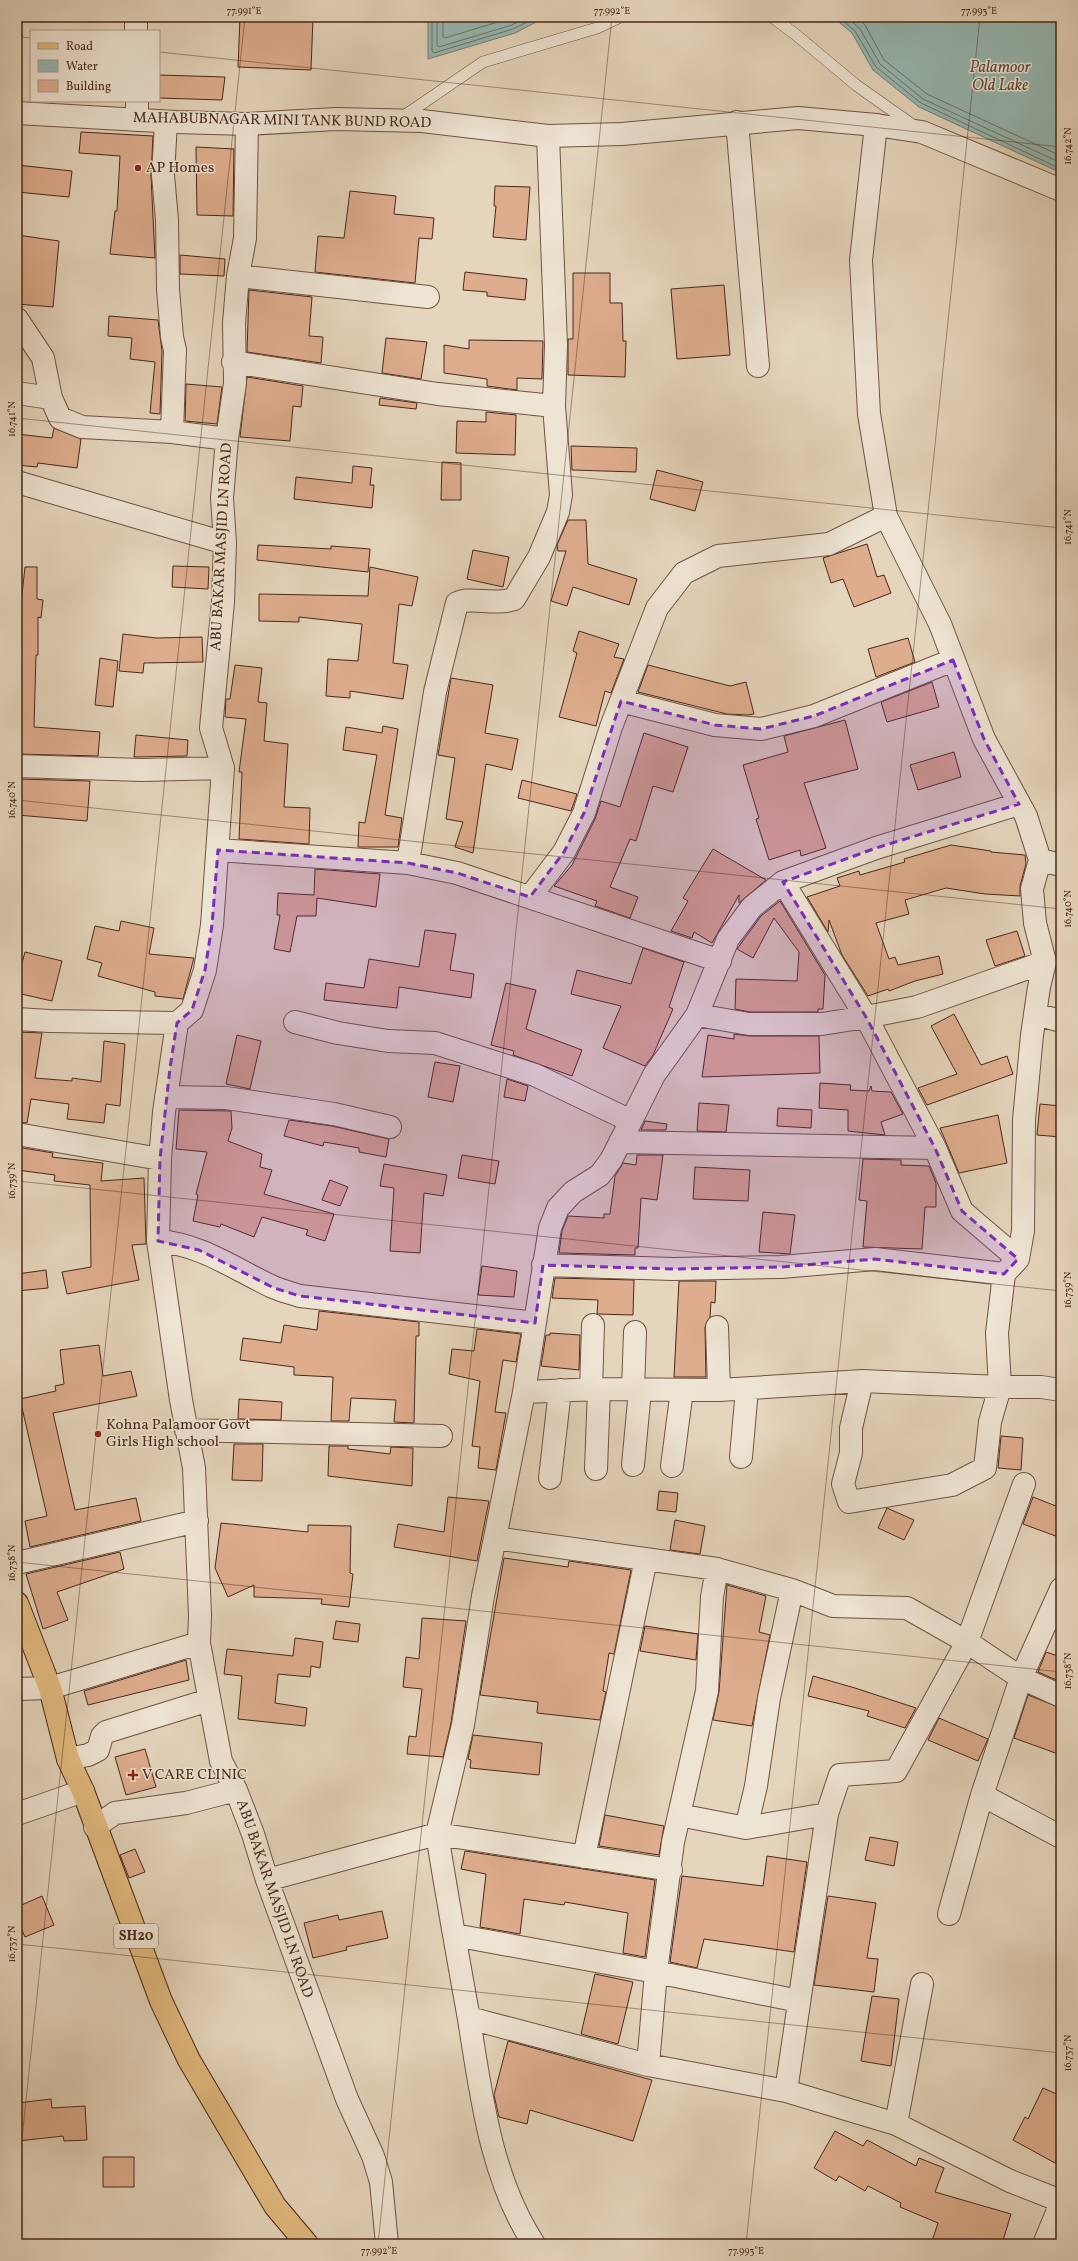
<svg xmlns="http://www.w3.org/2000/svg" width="1078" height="2261" font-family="Vollkorn,serif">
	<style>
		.water { fill: #96b8b2; stroke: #777e75 }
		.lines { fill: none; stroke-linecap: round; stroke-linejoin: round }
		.shore { stroke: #6f7066; stroke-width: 1 }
		.building { fill: #dead8e; stroke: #48281a }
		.service-casing { stroke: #6f5342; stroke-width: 12 }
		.minor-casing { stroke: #6f5342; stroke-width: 24 }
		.tertiary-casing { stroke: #6f5342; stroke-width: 24 }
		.primary-casing { stroke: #48281a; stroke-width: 24 }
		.service { stroke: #eee4d3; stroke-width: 11 }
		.minor { stroke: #eee4d3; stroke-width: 22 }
		.tertiary { stroke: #eee4d3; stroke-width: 22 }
		.primary { stroke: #e2ba7e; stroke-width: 22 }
		.marked { fill: #7b2cbf; fill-opacity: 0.2; stroke: #7b2cbf; stroke-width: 3; stroke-dasharray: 8 5; stroke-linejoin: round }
		.ticks { fill: none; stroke: #48281a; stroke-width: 1; stroke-opacity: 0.45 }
		.poi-dot { fill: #8f2418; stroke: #eee4d3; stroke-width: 1.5 }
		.labels { text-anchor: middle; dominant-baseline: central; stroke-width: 3; stroke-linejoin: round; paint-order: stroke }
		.shield { fill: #eee4d3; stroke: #7a6052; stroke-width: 1 }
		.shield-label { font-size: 14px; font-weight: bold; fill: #48281a }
		.street-label { font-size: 15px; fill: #48281a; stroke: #eee4d3 }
		.poi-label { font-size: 15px; fill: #48281a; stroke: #eee4d3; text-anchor: start }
		.water-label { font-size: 16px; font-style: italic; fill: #5c4c40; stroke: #eee4d3 }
		.neatline { fill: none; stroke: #48281a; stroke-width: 1.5 }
		.ticks-label { font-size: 10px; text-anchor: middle; fill: #48281a }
	</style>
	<rect width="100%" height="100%" fill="#e5d5bc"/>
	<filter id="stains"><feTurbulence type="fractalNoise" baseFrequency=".005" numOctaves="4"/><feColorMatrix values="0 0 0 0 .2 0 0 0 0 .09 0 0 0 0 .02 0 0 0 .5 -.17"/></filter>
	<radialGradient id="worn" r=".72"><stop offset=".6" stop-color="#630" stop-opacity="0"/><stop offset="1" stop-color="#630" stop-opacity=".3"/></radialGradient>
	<path class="water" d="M428,17h118l-31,16 -87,26z
		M833,17h228v156l-142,-66 -46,-37 -21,-37z"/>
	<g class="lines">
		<path class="shore" d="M432,17v34l2,2 79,-24 24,-12
			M437,17v28l2,2 73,-22 15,-8
			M443,17v20l2,1 69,-21
			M839,17l16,14 21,36 45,36 140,66
			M847,17l13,12 20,35 43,35 138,64
			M856,17l9,8 19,35 43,34 134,62"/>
	</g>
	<path class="building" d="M240,17h73l-2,53 -73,-3z
		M159,75l66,2 -3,23 -63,-2z
		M81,132l72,4 -2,40 4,82 -45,-4 5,-43h2l3,-55 -41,-3z
		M196,147l38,2 -1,67 -36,-1z
		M17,165l55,6 -3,26 -52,-5z
		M495,186l35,1 -4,53 -33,-3 3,-31h-2z
		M350,191l46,5 -2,18 40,4 -2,21 -13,-1 -4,45 -100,-11 3,-36 26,2z
		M17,235l42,6 -6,66 -36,-3z
		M180,255l45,4 -1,17 -44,-2z
		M465,272l62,7 -2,21 -38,-4v-4l-24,-2z
		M573,273h37v30h12l1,38h3l-1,36 -57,-2v-36h5z
		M724,285l6,70 -53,4 -6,-70z
		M249,290l63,7 -3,39 14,1 -2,26 -74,-11z
		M109,316l49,4 4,31 -2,63 -10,-1 5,-51 -25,-3 2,-21 -24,-2z
		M386,338l41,4 -6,37 -39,-6z
		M469,340l74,1 -1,38 -25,-1v12l-30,-4v-7l-43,-6v-28l25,4z
		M247,377l56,9 -2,21 -8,-1 -3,35 -50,-4z
		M186,384l36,3 -5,37 -32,-3z
		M380,398l37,5 -1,6 -37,-4z
		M486,412l30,3 -1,40 -59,-2 1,-32 29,1z
		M54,428l27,11 -4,29 -39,-5 -1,4 -20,-2v-31l35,4z
		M571,446l66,2 -1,24 -64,-2z
		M442,462l19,1v37h-20z
		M353,466l19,2 -2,17h4l-2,23 -78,-9 2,-22 56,6z
		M657,470l46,12 -8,29 -45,-12z
		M568,520h18l2,44 49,15 -8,26 -56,-18 -6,19 -16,-5 15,-50h-8l-1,-6z
		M867,544l10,33 7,-2 7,18 -37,14 -11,-28 -12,4 -8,-25z
		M258,545l73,4v-3l39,3 -2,23 -111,-12z
		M473,550l36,7 -6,30 -36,-8z
		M173,566l36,1 -1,22 -36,-2z
		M25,567h12v32l6,1 -2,18 -3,-1v38h-2l-2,72 66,5 -2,24 -81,-2v-114z
		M370,567l48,10 -6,29 -13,-2 -6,59 15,2 -5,34 -53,-8v7l-24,-2 2,-37 30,2 4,-37 -63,-7v5l-40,-1v-27l109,2z
		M579,631l40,13 -5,13 10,2 -13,34 -6,-2 -9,35 -37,-9 18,-64 -4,-2z
		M123,634l33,4 46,-1 1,25 -59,1 -1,10 -24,-2z
		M908,638l7,24 -39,15 -8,-28z
		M100,658l18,3 -5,46 -18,-2z
		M235,665l27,3 -4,34 9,1 -3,38 24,3 -4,63 26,1 -1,36 -70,-5 3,-67h-3l7,-53 -21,-2 1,-18h4z
		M648,665l82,21 16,-4 8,32 -6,1 -21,-1 -89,-22z
		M451,678l42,7 -8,48 33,6 -6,31 -26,-6 -13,89 -18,-6 8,-25 -17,-3 9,-61 -17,-3z
		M932,682l7,25 -52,15 -6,-20z
		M845,720l13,49 -54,14 22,65 -25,8 -1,-6 -31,10 -13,-41 3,-1 -16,-53 45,-13 -4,-16z
		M383,726l15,3 -13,86 17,3 -4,29h-40l1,-25 6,1 12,-68 -34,-5 3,-23 36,6z
		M644,733l44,14 -15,45 -20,-6 -17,55 -6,-2 -20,48 28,10 -8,21 -35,-12 2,-5 -43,-15 18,-21 23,-46 6,-18 19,6z
		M136,735l52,5 -1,16 -53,1z
		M954,752l7,25 -43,13 -8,-25z
		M17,779l73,2 -3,40 -70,-6z
		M522,780l55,14 -6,17 -53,-13z
		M951,845l40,6v1l34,3 1,9 -6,22v10l-35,-2 -39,-6 -41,12 4,14 -33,9 13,36 6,-2 3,8 41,-9 4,18 -28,7 -26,10 -1,-2 -20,7 -26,-41 -13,-35 -1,12 -21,-35 33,-11 -3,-8 22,-7 1,4 45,-13 -1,-3z
		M713,849l53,31 -27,23v-8l-27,48 -18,-11 -2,6 -21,-7 17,-30 -5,-3z
		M315,869l65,5 -4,33 -59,-9 -1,18h-19l-7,36 -16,-3 6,-34h-3l1,-22 36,2z
		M780,901l45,74 -2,34h-5v3h-68l-15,-3 1,-30 61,2 2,-29 -25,-34 -21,40 -16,-9 24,-33z
		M121,921l33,7 -5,26 45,4 -11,41 -28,-3v-4l-57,-16 4,-13 -15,-4 8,-33 24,5z
		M425,930l31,4 -6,36 24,4 -3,24 -72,-11 -2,21 -73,-8 2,-17 38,5 5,-29 50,8z
		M1017,931l8,25 -30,10 -9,-26z
		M643,948l41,14 -15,45 4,2 -20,46 -8,11 -42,-18 18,-42 -50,-12 6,-24 54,14z
		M25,952l37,9 -10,40 -35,-8v-11z
		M506,983l30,7 -10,39 56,21 -10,26 -59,-21 1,-4 -23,-6z
		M954,1014l27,51 26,-9 6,18 -86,31 -9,-17 39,-14 -26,-48z
		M17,1032l25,1 -7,45 37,3v-3l29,4 3,-41 21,3 -5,62 -14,-2 -2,19 -37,-4 2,-15 -38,-5 -4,24 -10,-1z
		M734,1034l15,2h70l1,37 -118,4 6,-42 26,4z
		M237,1035l24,6 -11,48 -24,-5z
		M435,1062l25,4 -7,36 -25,-5z
		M507,1079l21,7 -3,15 -21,-4z
		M820,1083l31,2 -1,5 19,1 2,-5 1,5 19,1 12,22 -22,8 4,13 -37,-4v-21l-29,-2z
		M699,1103l30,2 -3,27 -29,-1z
		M1040,1104l21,2v31l-24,-2z
		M778,1108l34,2 -1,18 -34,-2z
		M179,1110l52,1 1,17 -4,13 34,13 -2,13 12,3 -8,24 70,20 -9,27 -19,-6 2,-5 -46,-13 -8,20 -33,-13 -1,3 -27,-6 5,-26 -2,-1 11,-42 -31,-3z
		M998,1115l9,48 -48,10 -19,-45z
		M289,1120l43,6 57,13 -3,18 -27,-5v-4l-35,-6 -1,4 -39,-10z
		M645,1121l22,3 -1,6h-25z
		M17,1147l36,6 -1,4 51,6 -2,18 43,-3 2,66 -14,1 7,35 -72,14 -5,-22 29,-5 -1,-82 -36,-4 1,-6 -38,-5z
		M462,1155l37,6 -4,23 -37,-6z
		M637,1155h26l-6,45 -16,-2 -3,50h-3v7l-76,-2 3,-22 6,-15 36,2v-4h6l5,-38 8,-13 13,2z
		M863,1159l38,1v5l28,1 7,17v24h-11l-3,42 -59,-2 4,-46 -8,-1z
		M384,1164l63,11 -4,21 -19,-3 -4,60 -30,-2 4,-63 -14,-2z
		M695,1167l55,3 -2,31 -55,-2z
		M330,1180l18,7 -8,19 -18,-6z
		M763,1212l32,3 -5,39 -31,-2z
		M482,1266l35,5 -3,26 -36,-2z
		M46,1270l2,18 -31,3v-17z
		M555,1278l79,2 -1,35 -36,-1 1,-14 -46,-2z
		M679,1281h37l-1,22 -4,-1 -1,15 -5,10 1,50h-32z
		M319,1311l100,11v14h-3l-2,87 -20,-1 2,-22 -45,-2 -2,23h-18l2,-44 -39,-2v-8l-54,-7 3,-22 38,5 3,-18 33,5z
		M477,1329l44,5 -5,28 -13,-2 -8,52 11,1 -10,57 -18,-2 2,-21 -8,-1 8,-65 -31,-7 3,-25 22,2z
		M550,1333l30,2 -1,35 -38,-4 5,-31h4z
		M99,1345l4,31 28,-5 6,25 -84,17 22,97 61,-12 5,23 -111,26 -5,-26 22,-5 -27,-117 36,-8 -1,-5 9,-2 -4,-34z
		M239,1399l43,3 -1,18 -43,-1z
		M1001,1436l22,2 -2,32 -23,-2z
		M234,1444h29l-1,37 -30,-1z
		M329,1446h19v3l42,5 1,-7 22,1 -1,38 -84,-10z
		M659,1491l19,2 -2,19 -19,-2z
		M448,1497l41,4 -12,60 -83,-14 4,-23 46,8z
		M1033,1497l28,11v30l-38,-14z
		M887,1508l27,12 -10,20 -26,-12z
		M675,1520l30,6 -5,28 -30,-4z
		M221,1523l87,9v-7l43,1 -1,47 3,1 -4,33 -28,-3 1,-5 -68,-2v-12l-26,12 -13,-29z
		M120,1552l4,17 -67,23 11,28 -25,9 -17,-55z
		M504,1558l64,9 1,-6 62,9 -17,84 -5,-1 -6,38 3,1 -6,28 -63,-7 1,-11 -58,-7z
		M727,1585l39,11 -7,36 11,3 -18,91 -39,-6 6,-28z
		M422,1618l44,3 -15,102 -8,34 -36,-3 2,-18 7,1 6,-48 -19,-2 3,-30 13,2z
		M336,1621l24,3 -2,18 -25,-3z
		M645,1626l53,8 -2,26 -56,-9z
		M295,1638l28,4 -3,26 -9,-2 -1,11 -32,-3 -3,29 32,5 -2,18 -67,-7 4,-43 -18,-2 3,-25 66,7z
		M1046,1652l15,5v25l-23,-10z
		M186,1660l3,20 -101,25 -4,-14z
		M813,1676l42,12 61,20 -11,20 -38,-12 2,-5 -61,-15z
		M1028,1695l33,13v47l-47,-17z
		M939,1718l49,21 -10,22 -50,-21z
		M473,1735l69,8 -3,32 -69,-7 1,-8 -3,-1z
		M145,1749l11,38 -30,8 -11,-38z
		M605,1815l59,11 -5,29 -60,-9z
		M870,1837l28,5 -4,24 -29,-6z
		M135,1849l10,23 -16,6 -9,-23z
		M465,1851l190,29 -10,77 -22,-4 5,-40 -63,-11 -1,3 -40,-6 -4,35 -40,-7 6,-53 -25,-5z
		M767,1856l40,6 -13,90 -90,-13 -7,29 -27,-6 12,-86 81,10z
		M42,1896l12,29 -29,12 -8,-18v-12z
		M828,1896l48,7 -9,55 11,1 -4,33 -60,-7z
		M382,1911l6,27 -42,9 1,3 -34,8 -9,-35 34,-8 1,5z
		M595,1974l38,8 -15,62 -37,-10z
		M872,1996l27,3 -8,67 -30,-5z
		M508,2041l144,39 -19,61 -103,-31 -3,14 -28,-7 -5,-22z
		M1043,2088l18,8v56l-6,11 -42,-23 12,-23 3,2z
		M51,2099l1,9 33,-2 2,34 -23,1 -1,-5 -45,5 -1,-38z
		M835,2131l28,15 4,-6 49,26 3,-8 25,10 -9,24 76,22 -9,30h-71l7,-21 -38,-16 1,-4 -33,-17 -3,5 -26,-15 -3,5 -22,-13z
		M103,2157h31v30h-31z"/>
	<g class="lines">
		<g class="service-casing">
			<path id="service" d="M772,17l23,17 61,51 58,41
				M401,118l82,-56 114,-34 23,-11"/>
		</g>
		<g class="minor-casing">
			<path id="minor" d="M136,31v-14
				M137,101v19
				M166,122l-3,53 4,45 1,69 4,48 3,13 -3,82
				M737,122l21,244
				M247,124l-2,114 -7,38 -4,47 1,60 -8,56 -5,59 3,45 -2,59 -12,126 12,40 -11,157 -7,45 -13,40 -15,13 -13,89 -4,47 -2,82 23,159 13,68 6,147 -1,28 22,118 15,29 17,44 14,46 80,219 26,57 8,26 6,62
				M238,276l190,21
				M17,319l26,39 8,40 9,20 22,9 90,5 55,7
				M233,362l205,32 116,12
				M17,393l34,5
				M17,482l208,61
				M621,701l94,24 46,4 53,-13 139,-56
				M17,766l125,4 81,-2
				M218,850l190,13 27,-171 22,-89c15,-7 36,3 57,-4l25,-42 19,-45 3,-17 -7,-89 2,-61 -8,-209
				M1040,860l21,5
				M408,863l49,10 263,88
				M783,882l83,135 69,131
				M530,897l34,-45 20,-39 27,-86 46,-119 27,-35 34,-17 111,-12 57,-28
				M1035,1014l26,7
				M697,1015l31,-76 24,-32 31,-25 93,-34 143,-44
				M17,1019l32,2 128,2
				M295,1022l43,11 50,8 47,2 100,32 96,46 -20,39 -11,15 -27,17 -15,16 -8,20 -26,164
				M166,1097l60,1 108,16 56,13
				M631,1121l23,-46 43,-60 52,9h73l44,-7 51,-10 128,-45
				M17,1134l143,25
				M620,1142l315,6 27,63 56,48
				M158,1241c43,3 78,29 115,46 9,4 18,6 27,9l235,27
				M543,1265l130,4 108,-2 94,-8 129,15
				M717,1327l2,63
				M862,1381l138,6h41l20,3
				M591,1390l2,-65
				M633,1390l2,-58
				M186,1430l255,6
				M741,1457l6,-68
				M633,1465l7,-75
				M672,1466l10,-76
				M596,1469l3,-80
				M550,1478l10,-88
				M1024,1484l-57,158 -71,129 -56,4 -13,39 -41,277 110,33 114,57 51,20
				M495,1538l29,-146 75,-3 120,1 143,-9 -11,47v25l-8,31 6,18 103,-17 33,-17 5,-46 10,-35 -3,-54 7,-59 14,-15 5,-28 1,-111 8,-85 7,-48 6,-25 -10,-39 -3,-34 8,-29 -14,-44 -42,-77 -44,-115 -54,-108 -17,-102 -8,-154 15,-135
				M17,1563l180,-42
				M792,1590l-23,108 -13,88 -10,42 81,-14
				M17,1689l33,-1 149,-45
				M68,1759l20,-4 10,-5 4,-14 4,-4 103,-32
				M982,1795l79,42
				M17,1814l66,-23
				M679,1815l67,13
				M95,1827l20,-14 71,-10 50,-13
				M584,1857l62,-298
				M671,1870l-234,-36 26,-109 20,-129 12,-58 222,31
				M267,1880l170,-46c10,62 21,124 32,185 12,76 22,160 65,225
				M949,1914l33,-119 39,-117 40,-89
				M454,1935l202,37 143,29
				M469,2018l179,47
				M786,2091l-138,-26 8,-93 17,-130 34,-151 5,-94 5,-28 75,21 41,16 74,2 60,34 54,36 40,18
				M896,2124l26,-140
				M1044,2244l17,-41"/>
		</g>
		<g class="tertiary-casing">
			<path id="tertiary" d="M17,113l159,9 71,2 89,-5 86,2 126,15 74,-2 176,-16 78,7 46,7 139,58"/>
		</g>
		<g class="primary-casing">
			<path id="primary" d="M17,1603l33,85 18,71 15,32 78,210 28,59 86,146 32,38"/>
		</g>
		<use href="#service" class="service"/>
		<use href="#minor" class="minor"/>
		<use href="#tertiary" class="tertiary"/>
		<use href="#primary" class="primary"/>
	</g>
	<path class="marked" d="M953,660l31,79 35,65 -143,44 -93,34 83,135 69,131 27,63 56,48 -14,15 -129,-15 -94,8 -108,2 -130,-4 -8,58 -235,-27 -26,-8 -75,-38 -41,-9 2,-82 10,-91 7,-45 15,-13 13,-40 7,-45 6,-75 190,13 49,10 73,24 34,-45 20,-39 37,-112 94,24 46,4 53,-13z"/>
	<path class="ticks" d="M17,37l14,1M159,52l902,95M17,418l1044,110M17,800l1044,109M17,1181l1044,110M17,1562l1044,110M17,1944l1044,109M17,2186l228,-2169M378,2244l234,-2227M746,2244l234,-2227"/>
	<g class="poi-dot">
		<circle cx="138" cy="168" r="4"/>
		<circle cx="98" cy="1434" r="4"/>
		<path d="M131 1769h4v4h4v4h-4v4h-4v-4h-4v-4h4z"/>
	</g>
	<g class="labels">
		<rect class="shield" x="114" y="1924" width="44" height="24" rx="3"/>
		<g class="shield-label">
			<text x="136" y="1936">SH20</text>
		</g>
		<g class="street-label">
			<text transform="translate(282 121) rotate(1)">MAHABUBNAGAR MINI TANK BUND ROAD</text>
			<text transform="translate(222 547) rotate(-87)">ABU BAKAR MASJID LN ROAD</text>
			<text transform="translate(274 1899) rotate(71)">ABU BAKAR MASJID LN ROAD</text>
		</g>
		<g class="poi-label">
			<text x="146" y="168">AP Homes</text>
			<text x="106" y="1425">Kohna Palamoor Govt<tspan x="106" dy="17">Girls High school</tspan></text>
			<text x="142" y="1775">V CARE CLINIC</text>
		</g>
		<g class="water-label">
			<text x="1000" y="68">Palamoor<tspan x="1000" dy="18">Old Lake</tspan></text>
		</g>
	</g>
	<rect width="1078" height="2261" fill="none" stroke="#e5d5bc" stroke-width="44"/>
	<rect x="30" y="30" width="130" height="72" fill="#eee4d3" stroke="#ac9989"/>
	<rect x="38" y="43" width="20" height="6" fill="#e2ba7e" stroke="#ac9989"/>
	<text x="66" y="50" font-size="12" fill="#48281a">Road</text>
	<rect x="38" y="60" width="20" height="12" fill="#96b8b2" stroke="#ac9989"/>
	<text x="66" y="70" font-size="12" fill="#48281a">Water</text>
	<rect x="38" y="80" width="20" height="12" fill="#dead8e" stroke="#ac9989"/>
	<text x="66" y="90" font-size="12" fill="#48281a">Building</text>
	<rect x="22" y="22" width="1034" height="2217" class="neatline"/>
	<g class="ticks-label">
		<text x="244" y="14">77.991°E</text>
		<text x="612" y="14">77.992°E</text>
		<text x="979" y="14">77.993°E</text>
		<text transform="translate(1067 146) rotate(-90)" y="4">16.742°N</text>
		<text transform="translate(11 419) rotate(-90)" y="4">16.741°N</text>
		<text transform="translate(1067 527) rotate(-90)" y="4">16.741°N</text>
		<text transform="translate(11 800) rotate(-90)" y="4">16.740°N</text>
		<text transform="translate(1067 909) rotate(-90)" y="4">16.740°N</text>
		<text transform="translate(11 1181) rotate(-90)" y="4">16.739°N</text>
		<text transform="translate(1067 1290) rotate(-90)" y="4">16.739°N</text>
		<text transform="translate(11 1563) rotate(-90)" y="4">16.738°N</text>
		<text transform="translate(1067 1671) rotate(-90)" y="4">16.738°N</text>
		<text transform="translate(11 1944) rotate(-90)" y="4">16.737°N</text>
		<text transform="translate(1067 2053) rotate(-90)" y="4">16.737°N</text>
		<text x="379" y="2254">77.992°E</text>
		<text x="746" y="2254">77.993°E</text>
	</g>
	<rect width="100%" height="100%" filter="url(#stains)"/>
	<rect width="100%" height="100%" fill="url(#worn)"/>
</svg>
